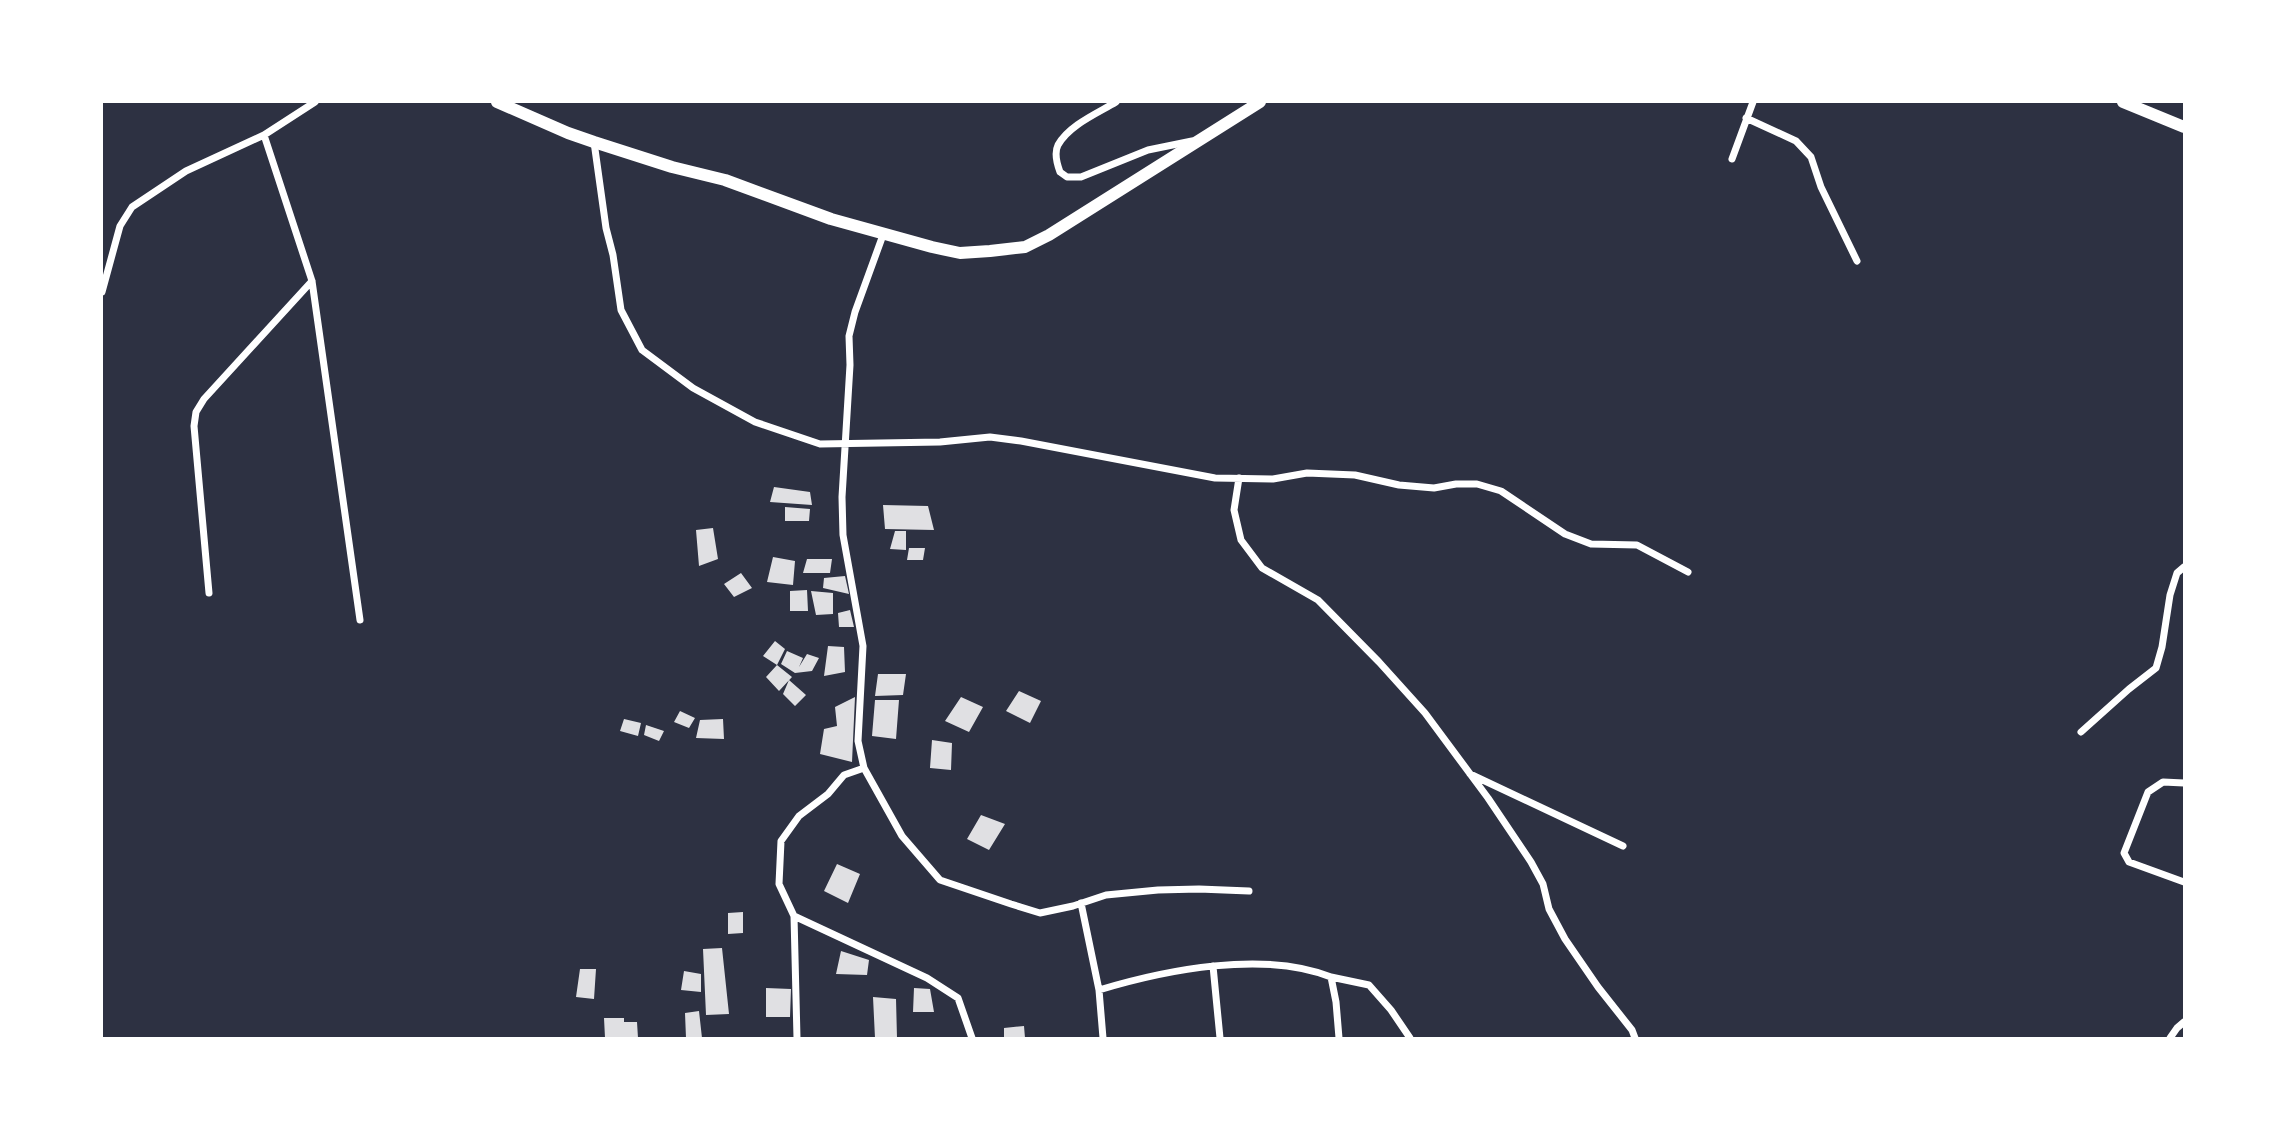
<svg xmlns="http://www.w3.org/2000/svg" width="2286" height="1140" font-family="'Space Grotesk',sans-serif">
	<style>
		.building { fill: #e0e0e3 }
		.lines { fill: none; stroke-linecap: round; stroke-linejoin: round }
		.minor { stroke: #fff; stroke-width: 7 }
		.secondary { stroke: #fff; stroke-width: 12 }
	</style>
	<rect width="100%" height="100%" fill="#2d3142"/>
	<path class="building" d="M774,487l36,5 2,13 -42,-3z
		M883,505l45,1 6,24 -49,-1z
		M785,507l25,2 -1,12h-24z
		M713,528l5,31 -19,7 -3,-36z
		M895,531h11v19l-16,-1z
		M909,548h16l-2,12h-16z
		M773,557l22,4 -2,24 -26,-3z
		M807,559h25l-2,14h-27z
		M741,573l11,15 -18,9 -10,-13z
		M845,576l4,18 -26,-6 1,-10z
		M807,590l1,21h-18v-20z
		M811,591l22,2v21l-17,1z
		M850,610l4,17h-15l-1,-14z
		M775,641l10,8 -8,16 -14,-9z
		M828,646l16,1 1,25 -21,4z
		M787,651l16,7 -4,9 8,-13 12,4 -7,13 -17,2 -14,-9z
		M777,665l15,12 -13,14 -13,-14z
		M878,674h28l-3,21 -28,1z
		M789,680l17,15 -11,11 -12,-12z
		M1019,691l22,10 -11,22 -24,-12z
		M855,697l-3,65 -32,-8 4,-25 13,-3 -2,-19z
		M961,697l22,10 -14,25 -24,-11z
		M875,700h24l-3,39 -24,-3z
		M680,711l15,7 -6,10 -15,-6z
		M624,719l17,4 -3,13 -18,-5z
		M723,719l1,20 -28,-1 4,-18z
		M646,725l18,6 -5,10 -15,-6z
		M932,740l20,3 -1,27 -21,-2z
		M981,815l24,9 -16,26 -22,-11z
		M837,864l23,10 -12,29 -24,-12z
		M743,912v21l-15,1v-21z
		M722,948l7,66 -23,1 -3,-66z
		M841,951l28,9 -2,15 -31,-1z
		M580,969h16l-2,30 -18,-2z
		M684,971l17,3v18l-20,-2z
		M766,988l25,1 -1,28h-24z
		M914,988l16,1 4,23h-21z
		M873,997l23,2 1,39h-22z
		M699,1011l3,27h-16l-1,-25z
		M604,1018h20v4h13l1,16h-33z
		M1024,1026l1,12h-21v-10z"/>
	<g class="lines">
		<path class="minor" d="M1116,102c-18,11 -47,23 -58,43 -4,8 -1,19 2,27l7,5h14l67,-27 44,-9
			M1746,118l50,23 15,16 10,30 36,74
			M264,135l48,146 48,339
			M594,142l12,86 7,27 8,55 21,40 51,38 62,34 65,22 120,-2 50,-5 31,4 194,37 58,1 34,-6 48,2 44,10 35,3 22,-4h21l24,7 64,43 26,10 46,1 51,27
			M1732,159l21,-57
			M883,235l-28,77 -6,24 1,29 -8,132 1,38 20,111 -5,95 6,27 38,68 38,44 71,24 29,9 33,-7 33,-11 52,-5 41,-1 50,2
			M102,292l18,-66 12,-19 54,-36 78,-36 51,-33
			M1239,478l-5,32 7,30 21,28 56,32 61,62 46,51 63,85 43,64 12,22 6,25 16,30 33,48 34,43 3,8
			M209,593l-15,-167 2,-14 8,-13 108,-118
			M2081,732l48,-43 27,-21 6,-21 8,-52 7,-22 7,-6
			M864,768l-20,7 -16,19 -29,22 -18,25 -2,43 15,32 133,62 31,20 14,40
			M1470,774l153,72
			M2184,783l-21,-1 -15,10 -24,61 5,9 55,20
			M1081,903l18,87 4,48
			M794,916l3,122
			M1213,966l7,72
			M1331,977l38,8 22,25 19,28
			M1099,990c66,-20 165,-40 232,-13l5,25 3,36
			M2170,1038l7,-10 7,-6"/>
		<path class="secondary" d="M497,102l71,31 26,9 78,25 53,13 106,39 101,28 28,6 30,-2 35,-4 24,-12 211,-133
			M2123,102l61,25"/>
	</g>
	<rect width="2286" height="1140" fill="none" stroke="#ffffff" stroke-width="206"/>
</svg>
